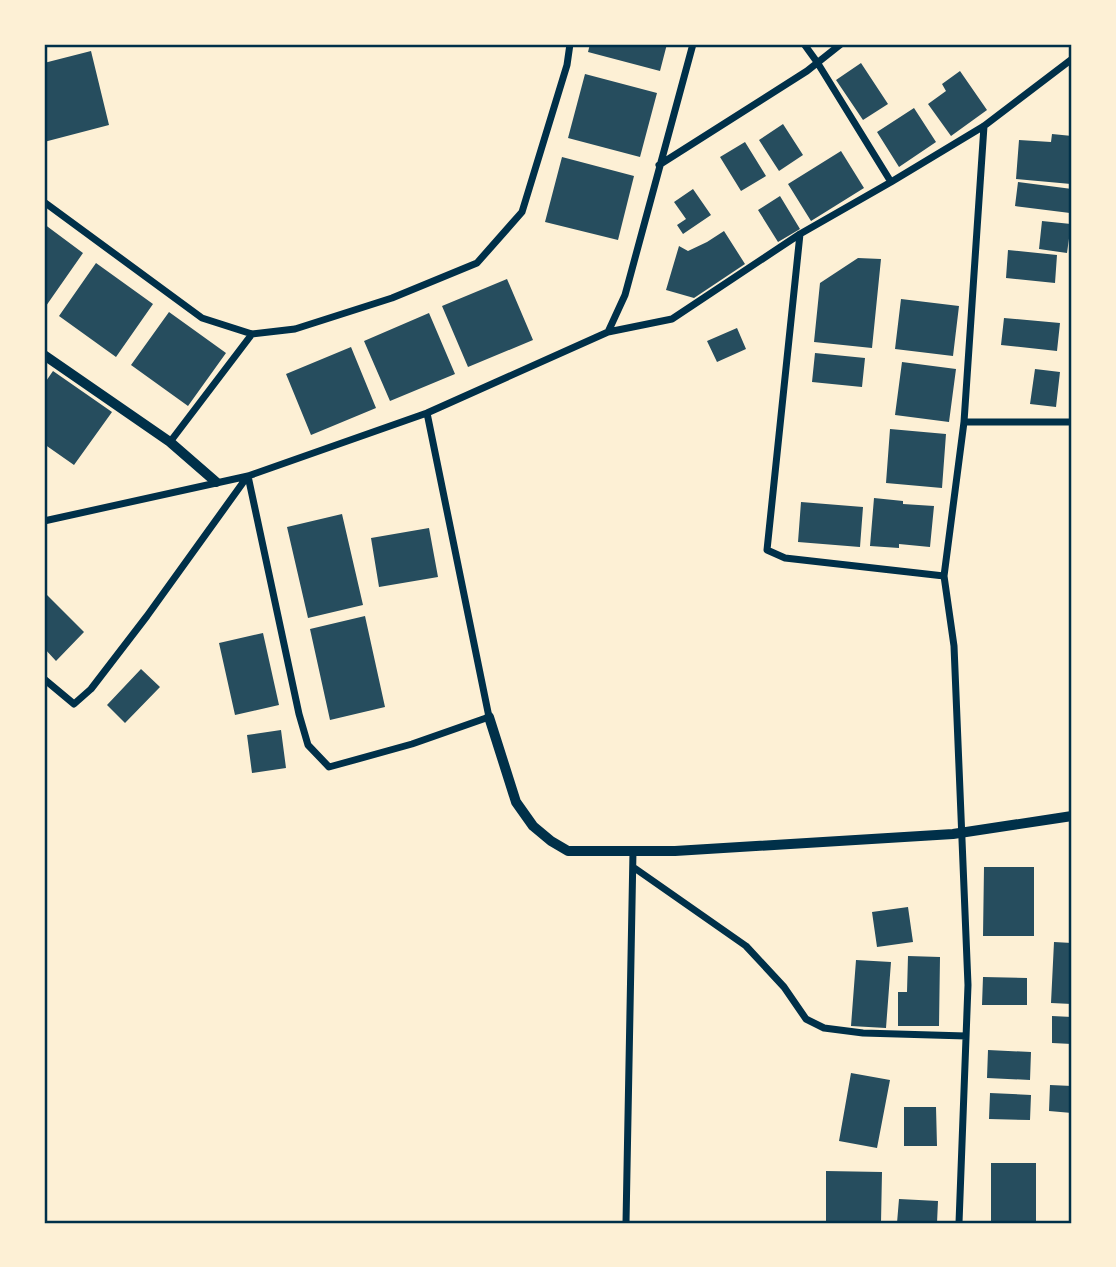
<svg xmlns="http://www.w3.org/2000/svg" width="1116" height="1267" font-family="'PT Sans Narrow',sans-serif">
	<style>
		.building { fill: #264d5e }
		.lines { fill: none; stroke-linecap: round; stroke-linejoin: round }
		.minor { stroke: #003049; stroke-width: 7 }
		.tertiary { stroke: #003049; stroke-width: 10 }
		.neatline { fill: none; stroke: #003049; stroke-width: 2.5 }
	</style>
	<rect width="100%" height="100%" fill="#fdf0d5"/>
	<path class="building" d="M590,44h77l-7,27 -72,-19z
		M1007,44h24v3l-24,-1z
		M91,51l18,74 -65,17v-79z
		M861,63l27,41 -25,16 -27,-40z
		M960,71l27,39 -36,26 -23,-32 18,-13 -4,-7z
		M585,74l72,19 -17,64 -72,-19z
		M914,108l22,34 -37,25 -22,-35z
		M783,124l20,31 -24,16 -20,-31z
		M1052,134l20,2 -1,48 -55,-5 3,-39 32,2z
		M745,142l21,34 -25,15 -21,-34z
		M841,151l23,37 -53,33 -23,-37z
		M562,157l72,19 -16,64 -73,-18z
		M1018,182l54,7 -2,24 -55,-7z
		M693,189l18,26 -28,19 -6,-9 9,-6 -12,-17z
		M780,196l20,33 -22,13 -20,-32z
		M1042,221l29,3 -4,29 -28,-4z
		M44,224l39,29 -37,53 -2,-2z
		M724,231l21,33 -51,34 -28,-8 13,-44 9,5 19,-9z
		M1008,250l49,5 -2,28 -49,-5z
		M858,258l23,1 -9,89 -58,-6 6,-59z
		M96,263l57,41 -37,53 -57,-41z
		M507,279l26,61 -65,27 -26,-61z
		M901,299l58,7 -6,50 -58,-7z
		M169,312l57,41 -38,53 -57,-41z
		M429,313l26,61 -65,27 -26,-60z
		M1004,318l56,5 -3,28 -56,-6z
		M737,328l9,21 -29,13 -10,-21z
		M351,347l25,61 -65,27 -25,-61z
		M815,353l50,5 -3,29 -50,-5z
		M902,362l54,7 -7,53 -54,-7z
		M1035,369l25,3 -4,35 -26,-3z
		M53,371l59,41 -38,53 -30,-21v-60z
		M890,429l56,5 -4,54 -56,-5z
		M874,498l29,3v3l31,2 -4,41 -31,-3v4l-29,-2z
		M801,502l62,5 -3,40 -62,-5z
		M342,514l21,91 -55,13 -21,-91z
		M429,528l9,49 -59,10 -8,-49z
		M44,592l40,40 -28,29 -12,-13z
		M365,616l20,91 -55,13 -20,-91z
		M263,633l16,72 -44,10 -16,-72z
		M141,669l19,18 -35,36 -18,-18z
		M281,730l5,38 -34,5 -5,-38z
		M984,867h50v69h-51z
		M908,907l5,35 -36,5 -5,-35z
		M1054,942l18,1v61l-21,-1z
		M908,956l32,1 -1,69h-41v-34h9z
		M856,960l35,2 -5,66 -35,-2z
		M983,977l44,1v27h-45z
		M1052,1016l20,1v27l-20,-1z
		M988,1050l43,2 -1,28 -43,-2z
		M851,1073l39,7 -13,68 -38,-7z
		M1050,1085l22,1v27l-23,-2z
		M990,1093l41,2 -1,25 -41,-1z
		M904,1107h32l1,39h-33z
		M991,1163h45v60h-45z
		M826,1171l56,1 -1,51h-55z
		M899,1199l39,2 -1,22h-40z"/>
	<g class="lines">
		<path class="minor" d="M804,44l13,18 74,120
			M659,165l148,-94 34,-27
			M44,202l158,116 50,16 43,-5 97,-31 85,-35 45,-51 45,-147 3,-21
			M800,234l-33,316 18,8 159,18
			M608,332l64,-13 128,-85 91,-52 93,-56 88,-67
			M964,422h108
			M170,442l82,-108
			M248,476l51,238 9,31 21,22 83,-23 77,-27 -62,-304
			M44,521l204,-45 179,-63 181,-81 17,-37 68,-251
			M44,679l30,25 17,-15 56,-73 100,-139
			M633,867l113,79 38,41 22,32 18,9 39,5 103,3
			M626,1223l7,-372
			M959,1223l9,-238 -14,-339 -10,-70 20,-154 20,-296"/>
		<path class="tertiary" d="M44,355l126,87 46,40
			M489,717l27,85 17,24 18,15 17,10h107l278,-17 119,-18"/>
	</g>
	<rect width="1116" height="1267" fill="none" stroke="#fdf0d5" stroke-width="91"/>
	<rect x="46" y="46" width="1024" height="1176" class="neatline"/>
</svg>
